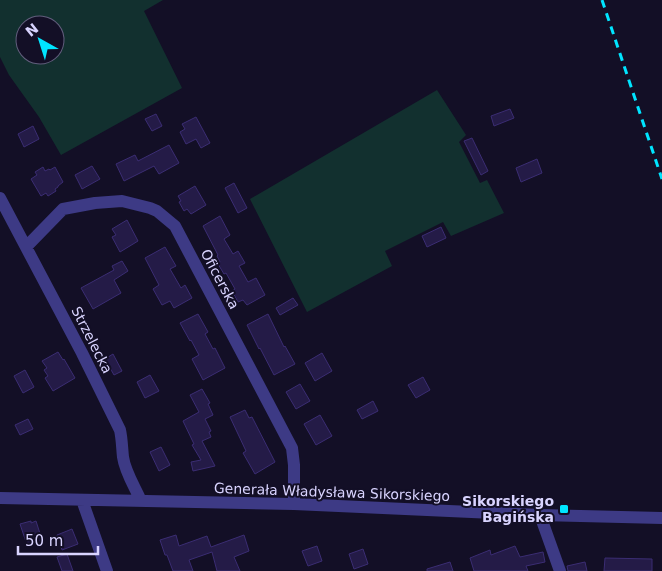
<svg xmlns="http://www.w3.org/2000/svg" width="662" height="571" font-family="'DejaVu Sans',sans-serif">
	<style>
		.green { fill: #12302f; fill-rule: evenodd }
		.building { fill: #241b47; stroke: #3b2d73 }
		.lines { fill: none; stroke-linecap: round; stroke-linejoin: round }
		.minor { stroke: #3d3a85; stroke-width: 12 }
		.rail { stroke: #00e5ff; stroke-width: 3; stroke-dasharray: 8 6; stroke-linecap: butt }
		.poi-dot { fill: #00e5ff; stroke: #130f26; stroke-width: 2 }
		.labels { text-anchor: middle; dominant-baseline: central; stroke-width: 4; stroke-linejoin: round; paint-order: stroke }
		.street-label { font-size: 14px; fill: #d9d4ff; stroke: #130f26 }
		.poi-label { font-size: 14px; font-weight: bold; fill: #d9d4ff; stroke: #130f26; text-anchor: end }
	</style>
	<rect width="100%" height="100%" fill="#130f26"/>
	<path class="green" d="M0,0h163l-19,11 38,77 -121,67 -22,-38 -30,-42 -9,-18zM25,25h30v30h-30z
		M437,90l29,45 -7,7 21,41 7,-3 17,33 -53,23 -8,-14 -58,29 7,15 -85,46 -57,-113z"/>
	<path class="building" d="M510,109l4,9 -20,8 -3,-10z
		M156,114l6,12 -10,5 -7,-12z
		M196,117l14,26 -9,5 -5,-9 -10,5 -6,-12 5,-3 -3,-5z
		M33,126l6,13 -15,8 -6,-13z
		M472,138l16,33 -7,4 -17,-34z
		M169,145l10,18 -20,11 -5,-8 -30,15 -8,-17 19,-9 3,6z
		M537,159l5,14 -21,9 -5,-14z
		M92,166l8,13 -18,10 -7,-14z
		M43,167l2,4 4,-2 1,1 5,-3 8,15 -5,4v1l-3,2 1,2 -8,5 -2,-3 -5,3 -10,-17 6,-4 -2,-3z
		M234,183l13,25 -9,5 -13,-25z
		M195,186l11,19 -15,9 -4,-5 -3,2 -5,-9 2,-1 -3,-5z
		M220,216l10,19 -6,4 9,15 5,-3 7,12 -6,3 9,16 8,-4 9,17 -18,10 -4,-5 -5,2 -6,-11 3,-2 -9,-16 -2,1 -6,-10 2,-2 -3,-6 1,-1 -15,-29z
		M127,220l11,21 -18,11 -8,-15 4,-2 -4,-6z
		M441,227l5,11 -19,9 -5,-11z
		M165,247l11,19 -6,3 11,19 4,-3 7,13 -18,10 -4,-7 -8,4 -9,-16 6,-4 -14,-27z
		M122,261l6,10 -14,9 7,13 -28,16 -12,-21 33,-18 -2,-4z
		M293,298l5,7 -18,10 -4,-7z
		M198,314l10,18 -3,2 8,15 2,-1 10,20 -22,12 -11,-21 7,-4 -8,-15 -1,1 -10,-18z
		M268,314l16,33 1,-1 10,18 -21,11 -14,-27 -1,1 -12,-24z
		M58,352l5,8 1,-1 11,19 -22,13 -8,-13 3,-2 -4,-6 3,-2 -5,-7z
		M322,353l10,18 -17,10 -10,-18z
		M113,354l9,17 -8,4 -9,-16z
		M25,370l9,17 -11,6 -9,-17z
		M150,375l9,16 -14,7 -8,-16z
		M423,377l7,13 -14,8 -8,-13z
		M300,384l10,17 -14,8 -10,-17z
		M202,389l8,14 -2,1 5,11 -8,4 6,12 -2,1 2,5 -9,4 13,25 -22,5 -2,-9 10,-2 -9,-15 2,-1 -11,-23 16,-9 -9,-17z
		M373,401l5,10 -16,8 -5,-9z
		M245,410l4,8 3,-1 23,45 -20,12 -12,-21 3,-2 -16,-34z
		M320,415l12,21 -16,9 -12,-21z
		M28,419l5,10 -13,6 -5,-10z
		M161,447l9,18 -11,6 -9,-19z
		M31,521v2l5,-2 6,19 -15,5 -7,-21z
		M72,529l6,15 -16,6 -5,-15z
		M176,535l3,11 28,-10 4,11 33,-12 5,16 -15,6 6,14h-23l-5,-19 -23,8 4,11h-20l-6,-16h-2l-5,-15z
		M317,546l5,15 -14,5 -6,-15z
		M515,546l5,11 23,-5 2,10 -19,4 2,5h-54l-4,-13 20,-8 1,5z
		M363,549l5,15 -14,5 -5,-15z
		M67,554l6,17h-11l-5,-14z
		M605,558l47,1v12h-48z
		M450,562l3,9h-26v-2z
		M585,562l2,9h-19l-1,-5z"/>
	<g class="lines">
		<path class="minor" d="M0,198l82,155 38,77c2,9 2,18 3,27 2,15 12,30 18,44
			M26,247l37,-38 32,-6 27,-2 28,7 7,3 18,15 117,222 2,17v39
			M0,498l294,6 246,11 122,3
			M82,500l25,71
			M540,515l20,56"/>
		<path class="rail" d="M602,0l60,179"/>
	</g>
	<rect class="poi-dot" x="559" y="504" width="10" height="10" rx="2.5"/>
	<g class="labels">
		<g class="street-label">
			<text transform="translate(220 279) rotate(62)">Oficerska</text>
			<text transform="translate(92 340) rotate(63)">Strzelecka</text>
			<text transform="translate(332 492) rotate(2)">Generała Władysława Sikorskiego</text>
		</g>
		<g class="poi-label">
			<text x="554" y="501">Sikorskiego<tspan x="554" dy="16">Bagińska</tspan></text>
		</g>
	</g>
	<g transform="translate(40 40) rotate(321)"><circle r="24" fill="#130f26" stroke="#625e7d"/>
	<path d="M0-4L9 19L0 12L-9 19Z" fill="#00e5ff"/>
	<text y="-8" font-size="14" font-weight="bold" text-anchor="middle" fill="#d9d4ff">N</text>
	</g>
	<path d="M18 546v8h80v-8" fill="none" stroke="#d9d4ff" stroke-width="2.5"/>
	<text x="25" y="546" font-size="15" fill="#d9d4ff" stroke="#130f26" stroke-width="4" paint-order="stroke">50 m</text>
</svg>
